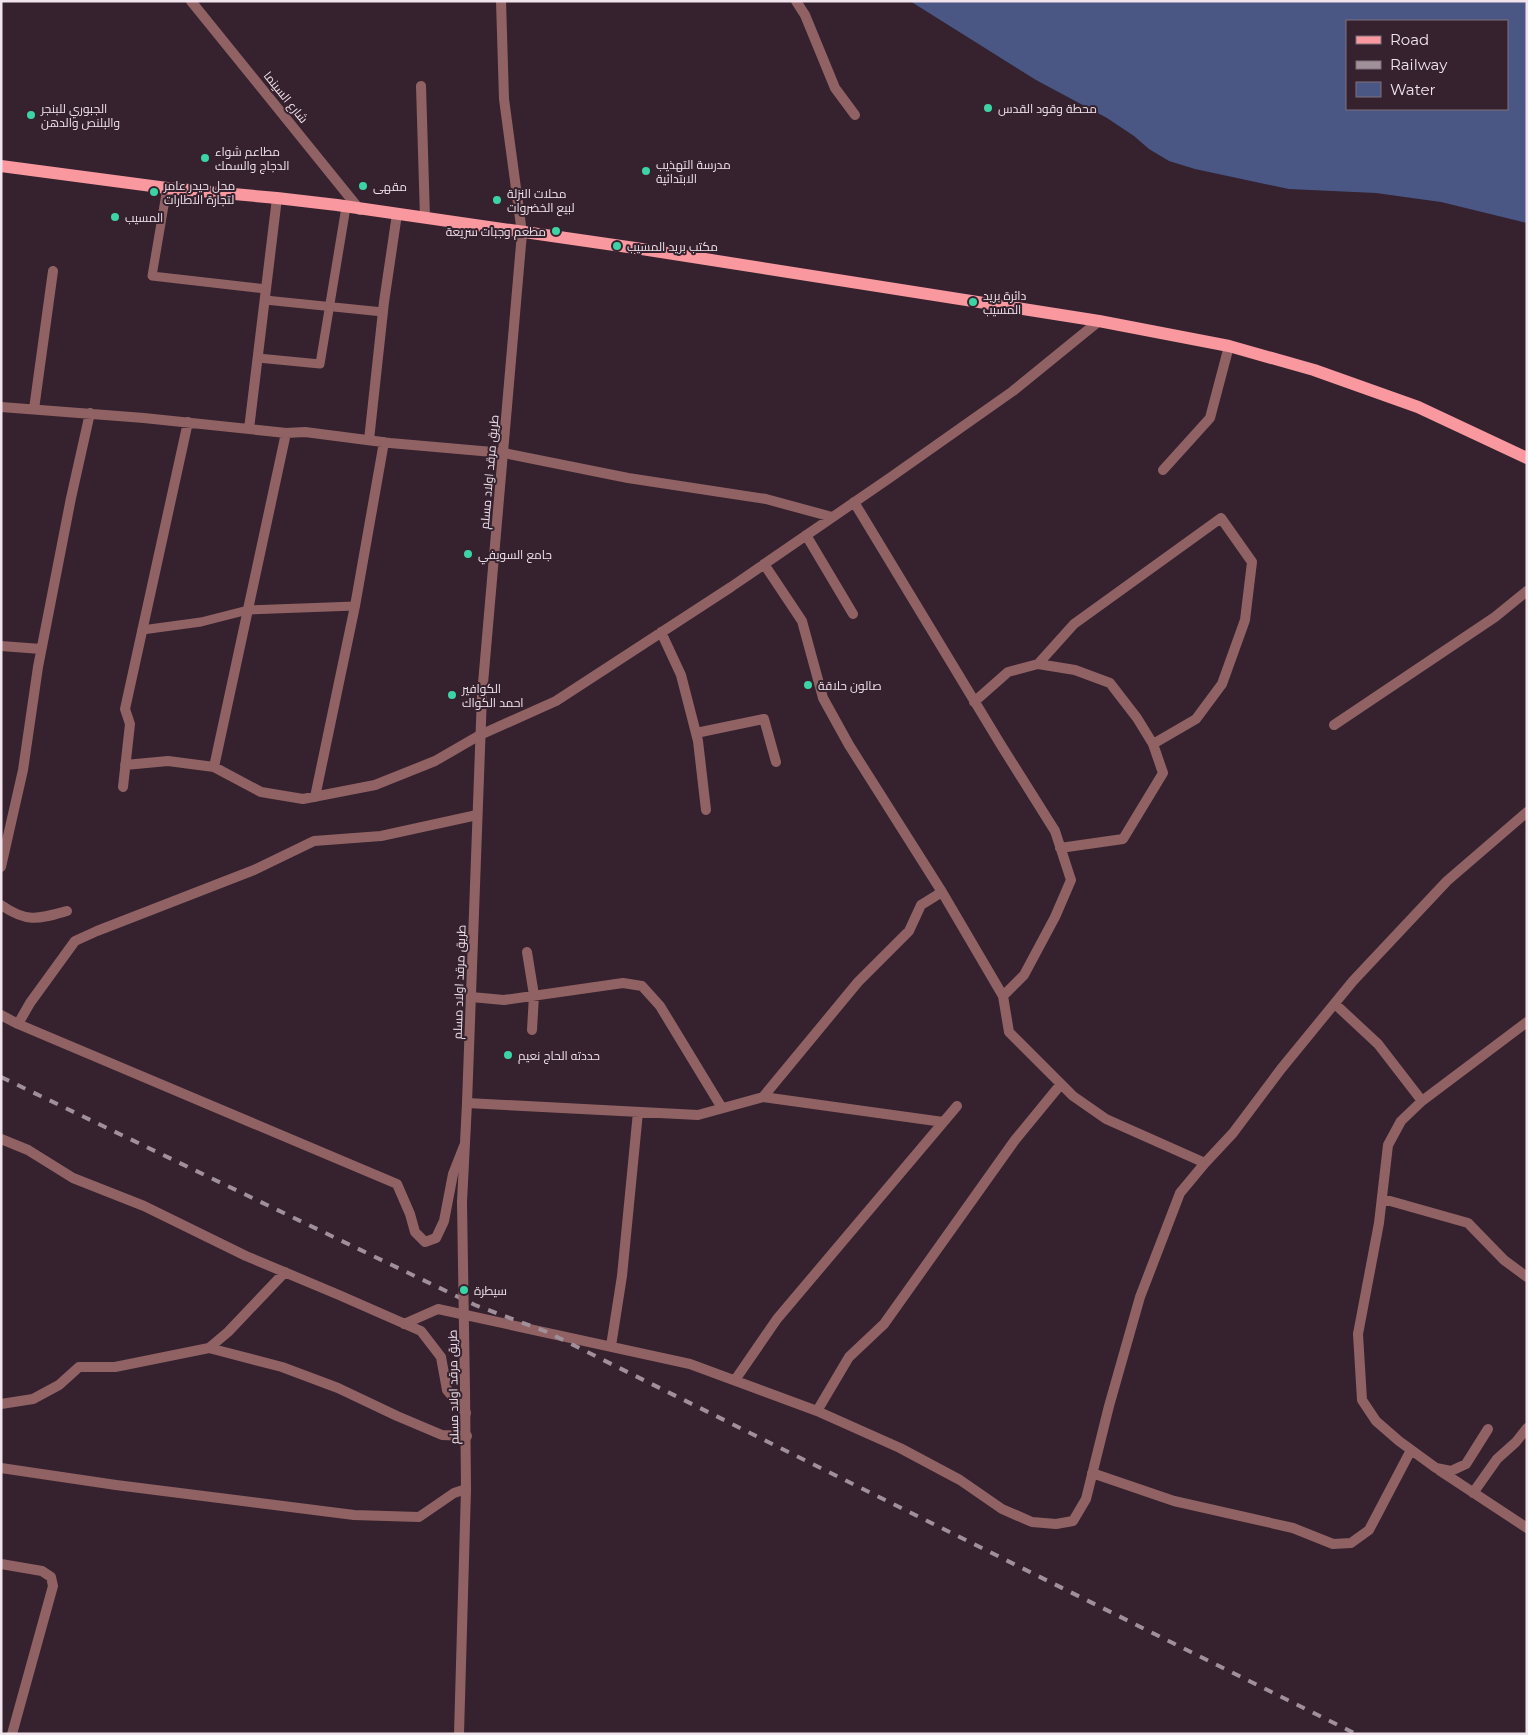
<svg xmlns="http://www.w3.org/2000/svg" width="1528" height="1735" font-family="Montserrat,Cairo,sans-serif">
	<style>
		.water { fill: #4a5785; fill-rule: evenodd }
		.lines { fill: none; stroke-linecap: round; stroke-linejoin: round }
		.service { stroke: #916264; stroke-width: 9 }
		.minor { stroke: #916264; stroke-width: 10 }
		.tertiary { stroke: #916264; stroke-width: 10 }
		.primary { stroke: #f9989f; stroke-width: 12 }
		.rail { stroke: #a0909a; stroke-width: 4; stroke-dasharray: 9 9; stroke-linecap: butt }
		.tertiary-bridge { stroke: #916264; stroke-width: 10 }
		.poi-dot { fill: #3cd4a4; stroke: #35222e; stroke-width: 2 }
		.labels { text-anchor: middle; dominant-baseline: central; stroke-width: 4; stroke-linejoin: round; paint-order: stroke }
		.street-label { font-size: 12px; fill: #f1e4ec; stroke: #35222e }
		.poi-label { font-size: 12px; fill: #f1e4ec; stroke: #35222e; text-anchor: start }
	</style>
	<rect width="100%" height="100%" fill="#35222e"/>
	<path class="water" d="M910,1h617v222l-86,-21 -65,-9 -87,-4 -94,-20 -26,-8 -20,-12 -15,-13 -27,-18 -71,-38zM1347,21h160v88h-160z"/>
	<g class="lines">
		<path class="service" d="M167,188l-15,88 114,13
			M265,300l118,12
			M258,358l62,6 26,-157
			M142,630l59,-8 47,-12 107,-4"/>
		<path class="minor" d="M501,1l3,98 18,134
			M796,1l9,14 30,73 20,27
			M421,86l4,132
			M1,407l143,11 142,15 19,-1 85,11 114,10 124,25 138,21 66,18
			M34,409l19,-138
			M249,429l28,-231
			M369,440l15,-138 13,-88
			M1163,470l47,-52 19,-72
			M854,502l147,243 54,86 16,49 -16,37 -31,58 -21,21 6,36 64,64 33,23 99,44
			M806,535l47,79
			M764,564l38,57 21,77 26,47 93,147 61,104
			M661,632l20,43 17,66 8,69
			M1,646l40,3
			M1038,664l36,-40 147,-106 31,44 -7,58 -23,64 -26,35 -43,25
			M974,702l34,-30 30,-8 37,6 35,13 27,35 16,26 10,29 -40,66 -63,9
			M1334,725l161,-108 32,-26
			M696,733l68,-14 12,43
			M125,765l43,-4 46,6 47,25 42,7 72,-14 60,-24 45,-26 76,-34 175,-114 160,-110 122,-86 86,-70
			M214,767l72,-334
			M123,787l7,-63 -5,-15 63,-287
			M315,797l40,-191 29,-164
			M1,867l22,-97 15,-103 33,-169 19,-85
			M1,905c26,18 37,14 66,6
			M527,952l7,43 -2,35
			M471,997l33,3 119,-17 19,3 18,20 62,102
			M1335,1004l43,40 44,57
			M1,1015l17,9 379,160 13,30 5,18 10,10 11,-4 8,-17 9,-47 11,-28
			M18,1024l12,-21 45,-62 22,-10 157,-61 60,-29 67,-5 96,-21
			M763,1097l95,-115 51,-51 12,-26 21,-13
			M467,1103l231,12 65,-18 180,25
			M1,1139l27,11 45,28 71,28 102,50 93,39 82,36 20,26 6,33 19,23
			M1383,1199l85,24 36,37 23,17
			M404,1324l34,-15 252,55 127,47 83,37 60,32 42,29 30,13 24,2 17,-3 13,-22 23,-93 31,-109 40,-104 25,-30 28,-30 48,-64 72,-88 94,-100 80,-69
			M611,1346l11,-70 16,-164
			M209,1348l73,19 56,21 59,28 45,19 25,1
			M735,1380l42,-61 180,-213
			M1,1404l32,-5 26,-14 20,-18h36l94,-19 19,-16 57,-60
			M817,1411l32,-54 35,-33 131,-184 46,-56
			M1488,1429l-22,35 -15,7 -15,-3 -37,-27 -23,-20 -14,-21 -4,-66 21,-111 9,-78 13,-24 21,-20 105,-79
			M1,1468l115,17 238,30 65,2 35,-24 12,-4
			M1439,1470l88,58
			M1092,1473l82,28 119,27 40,16 18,-1 18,-13 42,-80
			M1473,1493l24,-34 19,-17 11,-14
			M1,1564l41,7 9,6 2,9 -41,148"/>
		<path class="tertiary" d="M191,1l169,209
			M462,1202l5,-99 15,-408 40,-462
			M459,1734l7,-245 -1,-99"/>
		<path class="primary" d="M1,166l166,22 110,10 60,7 298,43 464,73 130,25 85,24 104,37 109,51"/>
		<path class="rail" d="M1,1077l474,228 72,27 809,402"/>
		<path class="tertiary-bridge" d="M462,1202l3,188"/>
	</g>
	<g class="poi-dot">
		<circle cx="988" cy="108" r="5"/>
		<circle cx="31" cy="115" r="5"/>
		<circle cx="205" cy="158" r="5"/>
		<circle cx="646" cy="171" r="5"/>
		<circle cx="363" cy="186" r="5"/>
		<circle cx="154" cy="192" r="5"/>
		<circle cx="497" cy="200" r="5"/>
		<circle cx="115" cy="217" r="5"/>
		<circle cx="556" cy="231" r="5"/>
		<circle cx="617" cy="246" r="5"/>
		<circle cx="973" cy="302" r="5"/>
		<circle cx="468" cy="554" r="5"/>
		<circle cx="808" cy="685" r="5"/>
		<circle cx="452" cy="695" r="5"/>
		<circle cx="508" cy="1055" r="5"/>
		<circle cx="464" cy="1290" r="5"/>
	</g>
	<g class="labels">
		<g class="street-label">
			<text transform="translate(286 97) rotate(51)">شارع السينما</text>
			<text transform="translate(489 472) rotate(-85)">طريق مرقد اولاد مسلم</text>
			<text transform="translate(459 982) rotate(-88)">طريق مرقد اولاد مسلم</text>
			<text transform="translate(453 1387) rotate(-91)">طريق مرقد اولاد مسلم</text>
		</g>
		<g class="poi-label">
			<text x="41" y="108">الجبوري للبنجر<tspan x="41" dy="14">والبلنص والدهن</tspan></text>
			<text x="998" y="108">محطة وقود القدس</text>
			<text x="215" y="151">مطاعم شواء<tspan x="215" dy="14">الدجاج والسمك</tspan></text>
			<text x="656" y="164">مدرسة التهذيب<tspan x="656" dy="14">الابتدائية</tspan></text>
			<text x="164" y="185">محل حيدر عامر<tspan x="164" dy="14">لتجارة الاطارات</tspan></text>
			<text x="373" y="186">مقهى</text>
			<text x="507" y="193">محلات النزلة<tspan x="507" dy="14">لبيع الخضروات</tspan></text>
			<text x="125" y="217">المسيب</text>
			<text x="546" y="231" text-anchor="end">مطعم وجبات سريعة</text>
			<text x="627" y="246">مكتب بريد المسيب</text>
			<text x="983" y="295">دائرة بريد<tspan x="983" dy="14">المسيب</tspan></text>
			<text x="478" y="554">جامع السويفي</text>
			<text x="818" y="685">صالون حلاقة</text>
			<text x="462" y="688">الكوافير<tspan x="462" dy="14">احمد الكواك</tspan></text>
			<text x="518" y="1055">حددته الحاج نعيم</text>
			<text x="474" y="1290">سيطرة</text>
		</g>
	</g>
	<rect width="1528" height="1735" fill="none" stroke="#f1e4ec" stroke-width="5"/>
	<rect x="1346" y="20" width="162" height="90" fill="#35222e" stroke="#80707a"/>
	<rect x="1356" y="36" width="25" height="8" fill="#f9989f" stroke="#80707a"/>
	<text x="1390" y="45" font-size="15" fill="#f1e4ec">Road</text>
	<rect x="1356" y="61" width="25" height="8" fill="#a0909a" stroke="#80707a"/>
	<text x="1390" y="70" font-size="15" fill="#f1e4ec">Railway</text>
	<rect x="1356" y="82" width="25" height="15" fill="#4a5785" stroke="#80707a"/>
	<text x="1390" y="95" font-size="15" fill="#f1e4ec">Water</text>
</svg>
